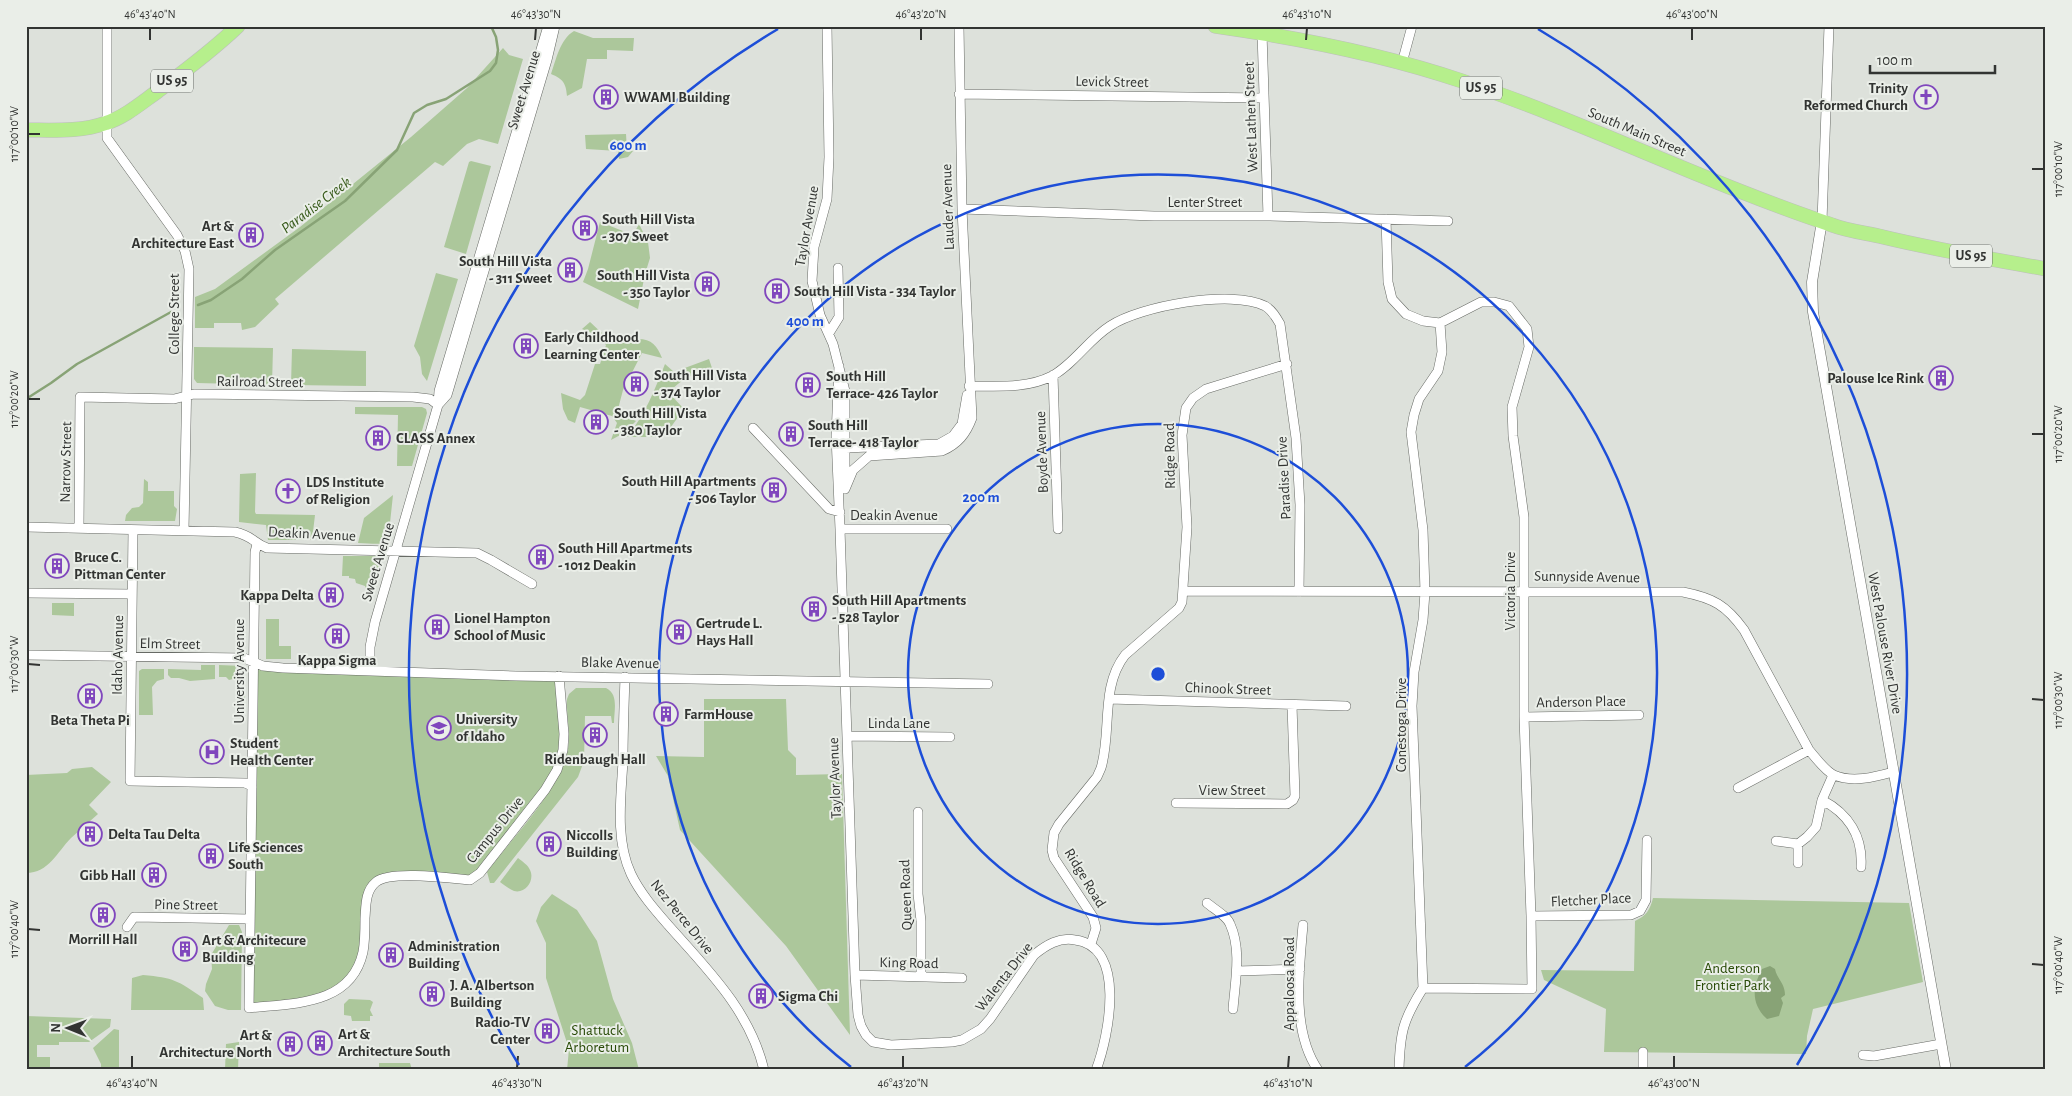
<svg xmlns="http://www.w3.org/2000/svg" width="2072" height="1096" font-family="'Alegreya Sans',sans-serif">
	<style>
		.green { fill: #acc79b }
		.water { fill: #88a376 }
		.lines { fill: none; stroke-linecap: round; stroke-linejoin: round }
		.stream { stroke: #88a376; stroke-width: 2.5 }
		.minor-casing { stroke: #676a65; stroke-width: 10 }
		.tertiary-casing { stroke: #676a65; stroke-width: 11 }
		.trunk-casing { stroke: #bdbebd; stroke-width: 15 }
		.minor { stroke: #fff; stroke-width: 9 }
		.tertiary { stroke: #fff; stroke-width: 10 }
		.trunk { stroke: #b6ef8c; stroke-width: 14 }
		.ticks { fill: none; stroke: #323432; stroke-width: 2 }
		.ring { fill: none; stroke: #1d4ed8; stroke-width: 2.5 }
		.labels { text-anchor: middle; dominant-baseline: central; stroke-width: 4; stroke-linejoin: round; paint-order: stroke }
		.shield { fill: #eaeee8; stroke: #696c69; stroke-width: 1 }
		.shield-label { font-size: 14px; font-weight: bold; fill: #323432 }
		.street-label { font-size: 15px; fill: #323432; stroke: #eaeee8 }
		.poi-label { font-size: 15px; font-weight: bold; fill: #323432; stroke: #eaeee8; text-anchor: start }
		.park-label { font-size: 15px; fill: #284a06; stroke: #eaeee8 }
		.water-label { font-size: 16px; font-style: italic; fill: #375a1a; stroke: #eaeee8 }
		.centre { fill: #1d4ed8; stroke: #eaeee8; stroke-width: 2.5 }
		.ring-label { font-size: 15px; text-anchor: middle; font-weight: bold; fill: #1d4ed8; stroke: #eaeee8; stroke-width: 4; stroke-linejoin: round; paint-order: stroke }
		.neatline { fill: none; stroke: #323432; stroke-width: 2 }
		.ticks-label { font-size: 12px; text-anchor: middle; fill: #323432 }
	</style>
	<rect width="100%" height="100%" fill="#dde1db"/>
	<path class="green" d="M574,31l19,7h41l-1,13 -26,-1v9h-20l-5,29 -15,8c-1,-13 -4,-17 -16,-22 5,-14 9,-35 23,-43z
		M503,48l6,7 14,4 -25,85 -19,-5 -12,5 -24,22 -8,-4 -160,137 4,5 -24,23 -13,3 -1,-7h-27v5h-19v-31l20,-8 85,-62 111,-90 56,-49z
		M626,134l1,16 6,1 -5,6 -9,2 -1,-8 -32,-2 -1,-14z
		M471,161l20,5 -25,88 -22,-7 25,-85z
		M600,222l33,13 6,-11 9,18 2,16 -5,16 -7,35 -55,-27 5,-13z
		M436,273l22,6 -31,102 -5,-7 -2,-17 -6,-11z
		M590,322c9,8 21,21 34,21 4,0 7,-4 11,-4 16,-1 22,6 27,19l-20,-5 -19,37 -6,23 19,8 -12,12 -13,7 6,-17 -5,-7 -32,-9 -5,16 -7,-3 -5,-11 -2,-16 19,7 5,-5 10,-31h5l6,-19 -9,-10 -15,-6z
		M194,347l79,1 -1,37 -75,-2 -3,-4z
		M292,349l74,2v35l-75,-1z
		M709,359l3,9c-17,5 -32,11 -43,25l15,16 -19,26 -7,2h-31c18,-22 28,-48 38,-73l9,8z
		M355,407h67l4,2 1,4 -15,53h-15l1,-51 -43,-1z
		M256,473l-1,39 1,2 59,1 -3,25h-44l-2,-15 -27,-3 1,-48z
		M144,479l4,3v9h26v15l3,3 -2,12h-50l1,-6 6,-7 7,-1 4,-4z
		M393,495l-3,28h5c-7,25 -11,21 -37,20l6,-25z
		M343,556h34l5,4 -12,41h-2l-3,-15 -9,-3 -1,-4 -6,-1v-2h-7z
		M52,603h22v13l-22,-1z
		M266,619h13v27h12v13h-25z
		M253,661l10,5 296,10 5,58 -7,36 -87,110 -85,-2 -17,16 -12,77 -31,26 -76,11z
		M201,665h14v14l-25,2 -11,-3h-8l-3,-3v-6l33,1z
		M219,665l24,1 2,2v42h-4l-1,-30 -3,-2 -8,2 -3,-3h-7z
		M142,669h22v10l-7,2 -5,6 1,28h-14v-44z
		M576,688h30c13,6 8,23 8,35h-2l-1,-7h-26l-1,45 -6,16 -84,106h-4l-3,-11c25,-34 73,-82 81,-123 3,-16 -2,-33 -1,-50l2,-5z
		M704,699h82l2,51 8,8v17l46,-1 8,261 -64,-89 -106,-116 -12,-54 -12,-20 48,1z
		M92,767l19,15 -22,23 9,9c-9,8 -18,16 -27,24 -14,14 -22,35 -45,35v-98l41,-2 5,-4z
		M518,858c5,4 10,7 12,12 5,10 -4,24 -16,21 -5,-2 -10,-6 -14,-9z
		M552,894l25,16 20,31 16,58 19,44 7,27h-72l2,-21 -23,-71v-35l-10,-22 5,-14z
		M1653,898l256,5 14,79 -110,27 -6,27 -1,18 -202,-2 2,-43 -62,-29 -3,-10 93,1 1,-50c11,-5 15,-11 18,-23z
		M229,925h10l3,7 -1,78h-13l-13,-4 -10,-15 1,-7 6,-15 -1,-14z
		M143,975c31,3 34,5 60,23l1,12h-73l1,-32z
		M349,999l21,1 3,2 -3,8 3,6h-3v5h-18l-1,-5 -7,-1v-11z
		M26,1016l85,3 -1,8 -21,15h-30v3h-22v12h13v13h-24z
		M114,1029l5,1v40h-18v-6l-8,-16z
		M239,1042l-1,28h-13l1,-26z
		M379,1063h31l2,7h-33z"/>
	<path class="water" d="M1770,966l5,3c2,10 10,14 10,26l-4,3 2,5 -4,13 -12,3c-16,-15 -15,-32 -5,-50z"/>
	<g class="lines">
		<path class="stream" d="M198,305l13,-5 31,-21 33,-29 70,-49 52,-51 17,-37 13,-8 19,-6 44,-28 6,-8 2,-13 -2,-13 -5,-11
			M26,399l25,-16 26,-19 94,-52"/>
		<g class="minor-casing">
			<path id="minor" d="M107,26v112l70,97 8,16 4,18 -5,261
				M827,26l2,131 -2,42 -13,48 -2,34 8,34 13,29 12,47v94
				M1262,33l6,183
				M1402,63l10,-37
				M959,94l305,4
				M962,209l192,7h114l180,5
				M1386,219l2,63 4,17 14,15 17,7 17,2 41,-21h13l15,4 18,23 2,18 -17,60 1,29 11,81v200l7,199 1,73 -109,-1
				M1822,221l7,-195
				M829,333l10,-16 -1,-49
				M839,366l-3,70 4,93 15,446 3,40 3,11 5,9 7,7 18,3 61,-3 10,-2 19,-11 9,-10 44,-64c12,-10 25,-18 41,-15 52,6 34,96 21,130
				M1053,375l5,154
				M969,386c28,0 57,3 83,-10 22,-12 36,-36 58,-50 30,-20 122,-37 155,-20 7,4 11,11 15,18l16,114 4,67 -1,87
				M438,405l9,-10 100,-335 8,-34
				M753,428l76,81 11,3
				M846,448l93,-4 14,-8 9,-12 5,-29
				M845,489l8,-19 16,-14 73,-5c16,-7 24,-17 30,-33l-10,-209 -3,-183
				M26,527l209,5c18,4 17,10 32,16l210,5 14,7 41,24
				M79,528l1,-131 94,2 20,-5 219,3 17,2 8,6
				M840,529h107
				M133,530l-3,251 115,2 7,3
				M257,544l-2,8 -6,456c44,-5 102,-2 114,-56 2,-10 2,-23 2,-34 1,-12 0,-27 11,-36 14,-12 74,-4 94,-2l10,-7 65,-83 12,-20 6,-20 1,-16 -5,-58
				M1184,591l499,1c30,6 43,13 61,38l65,120c7,8 16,21 25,25 18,8 41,2 59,-3
				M26,593l106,1
				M26,655l218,3 19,8 20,2 233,8 472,8
				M370,671v-24l5,-25 63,-217 1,-14 109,-365
				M625,677c-1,28 -2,56 -2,84 -2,36 -8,79 8,113 9,19 24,36 38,52 39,44 81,85 95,144
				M1109,699l237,7
				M1524,717l115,-2
				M847,736l103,1
				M1738,788l71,-38
				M1822,800c27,14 41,37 39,67
				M1176,803l111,1 6,-4 2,-4 -3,-91
				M918,812v82l3,27v56
				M1776,841l22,3 9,-7 9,-10 6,-27 11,-25
				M1798,863v-19
				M1207,903c7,6 20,13 23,21 12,26 5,58 3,85
				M1531,916l100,-1 9,-4 6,-11 1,-60
				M1303,925c-4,45 -12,106 15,145
				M127,927l7,-10 116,2
				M1091,944l5,-16 -3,-11 -39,-59 -2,-8 2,-17 5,-9 38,-47 4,-9c11,-36 -1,-81 24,-113l54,-47 3,-6 5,-75 -5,-92 4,-27 7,-10 13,-9 81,-25
				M1237,971l63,-2
				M855,975l107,3
				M1863,1055l11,1 67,-12
				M1399,1070c1,-38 4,-50 24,-82l-11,-282 2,-34 9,-52 2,-28 -2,-62 -12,-98 3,-17 5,-16 19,-28 4,-19 -2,-29
				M1643,1070v-18"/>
		</g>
		<g class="tertiary-casing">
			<path id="tertiary" d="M1822,221l-10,61 1,30 133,758"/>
		</g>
		<g class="trunk-casing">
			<path id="trunk" d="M1215,26c84,12 167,28 247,55 125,42 244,102 370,144 16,6 34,8 51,12 54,13 108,22 163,32
				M26,130c27,0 55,2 80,-7 19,-6 35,-20 52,-32 27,-20 55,-41 80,-65"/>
		</g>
		<use href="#minor" class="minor"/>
		<use href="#tertiary" class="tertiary"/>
		<use href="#trunk" class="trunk"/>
	</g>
	<path class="ticks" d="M150,40v-12M535,40l1,-12M921,40v-12M1306,40l1,-12M1692,40v-12M28,134h12M2032,169h12M28,399h12M2032,434h12M28,664l12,1M2032,699l12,1M28,929l12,1M2032,964l12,1M132,1068v-12M517,1068l1,-12M903,1068v-12M1288,1068l1,-12M1674,1068v-12"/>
	<g class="ring">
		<circle cx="1158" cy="674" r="250"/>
		<path d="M851 1067A499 499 0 1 1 1465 1067"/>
		<path d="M519 1065A749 749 0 0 1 778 29M1538 29A749 749 0 0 1 1797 1065"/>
	</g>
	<defs>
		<g id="building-ring" transform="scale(1.25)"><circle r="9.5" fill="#eaeee8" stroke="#8047bd" stroke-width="1.5"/><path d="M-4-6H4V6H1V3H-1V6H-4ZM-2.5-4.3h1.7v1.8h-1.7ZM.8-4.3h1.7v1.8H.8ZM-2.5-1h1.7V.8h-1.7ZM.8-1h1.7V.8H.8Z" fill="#8047bd"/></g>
		<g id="church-ring" transform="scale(1.25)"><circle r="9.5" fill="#eaeee8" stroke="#8047bd" stroke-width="1.5"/><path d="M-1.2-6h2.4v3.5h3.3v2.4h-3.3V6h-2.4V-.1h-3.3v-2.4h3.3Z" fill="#8047bd"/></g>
		<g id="university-ring" transform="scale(1.25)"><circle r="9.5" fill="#eaeee8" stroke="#8047bd" stroke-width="1.5"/><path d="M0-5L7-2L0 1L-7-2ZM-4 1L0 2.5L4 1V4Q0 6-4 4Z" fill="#8047bd"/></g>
		<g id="hospital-ring" transform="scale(1.25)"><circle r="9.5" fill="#eaeee8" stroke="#8047bd" stroke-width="1.5"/><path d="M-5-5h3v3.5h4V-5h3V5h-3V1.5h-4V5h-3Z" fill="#8047bd"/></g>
	</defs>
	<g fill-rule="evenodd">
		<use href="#building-ring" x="606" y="97"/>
		<use href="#church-ring" x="1926" y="97"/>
		<use href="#building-ring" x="585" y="228"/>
		<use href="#building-ring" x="251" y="235"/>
		<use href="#building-ring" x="570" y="270"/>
		<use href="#building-ring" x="707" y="284"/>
		<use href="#building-ring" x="777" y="291"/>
		<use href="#building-ring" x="526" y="346"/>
		<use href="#building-ring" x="1941" y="378"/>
		<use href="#building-ring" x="636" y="384"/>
		<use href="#building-ring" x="808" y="385"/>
		<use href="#building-ring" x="596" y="422"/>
		<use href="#building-ring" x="791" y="434"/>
		<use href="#building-ring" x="378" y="438"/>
		<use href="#building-ring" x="774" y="490"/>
		<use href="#church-ring" x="288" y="491"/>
		<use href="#building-ring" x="541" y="557"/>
		<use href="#building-ring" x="57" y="566"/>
		<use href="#building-ring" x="331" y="595"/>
		<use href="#building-ring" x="814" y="609"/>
		<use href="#building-ring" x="437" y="627"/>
		<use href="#building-ring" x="679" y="632"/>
		<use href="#building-ring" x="337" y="636"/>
		<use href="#building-ring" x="90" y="696"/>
		<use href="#building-ring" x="666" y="714"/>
		<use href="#university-ring" x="439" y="728"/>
		<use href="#building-ring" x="595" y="735"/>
		<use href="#hospital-ring" x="212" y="752"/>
		<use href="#building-ring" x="90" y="834"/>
		<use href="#building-ring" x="549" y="844"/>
		<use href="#building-ring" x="211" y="856"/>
		<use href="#building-ring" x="154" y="875"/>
		<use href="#building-ring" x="103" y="915"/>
		<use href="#building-ring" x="185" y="949"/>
		<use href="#building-ring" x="391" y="955"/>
		<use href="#building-ring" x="432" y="994"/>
		<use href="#building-ring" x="761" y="996"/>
		<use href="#building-ring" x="547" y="1031"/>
		<use href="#building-ring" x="320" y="1043"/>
		<use href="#building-ring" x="290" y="1044"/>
	</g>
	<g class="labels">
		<g class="shield">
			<rect x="151" y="69.5" width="42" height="23" rx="4"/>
			<rect x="1460" y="76.5" width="42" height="23" rx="4"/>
			<rect x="1950" y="244.5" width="42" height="23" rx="4"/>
		</g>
		<g class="shield-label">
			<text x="172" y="81">US 95</text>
			<text x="1481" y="88">US 95</text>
			<text x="1971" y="256">US 95</text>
		</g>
		<g class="street-label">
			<text transform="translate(1112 82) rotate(1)">Levick Street</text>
			<text transform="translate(524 90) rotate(-73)">Sweet Avenue</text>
			<text transform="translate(1251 117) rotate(-92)">West Lathen Street</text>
			<text transform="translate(1637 132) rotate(23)">South Main Street</text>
			<text x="1205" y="202">Lenter Street</text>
			<text transform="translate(948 207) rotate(-92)">Lauder Avenue</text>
			<text transform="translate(807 226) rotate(-80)">Taylor Avenue</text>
			<text transform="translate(174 314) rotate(-90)">College Street</text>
			<text transform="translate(260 382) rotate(1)">Railroad Street</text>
			<text transform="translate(1042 452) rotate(-92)">Boyde Avenue</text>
			<text transform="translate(1170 456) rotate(-91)">Ridge Road</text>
			<text transform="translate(66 462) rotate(-89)">Narrow Street</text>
			<text transform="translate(1284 478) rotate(-93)">Paradise Drive</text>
			<text x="894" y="515">Deakin Avenue</text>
			<text transform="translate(312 534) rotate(3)">Deakin Avenue</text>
			<text transform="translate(378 562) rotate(-73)">Sweet Avenue</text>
			<text transform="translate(1587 577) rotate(1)">Sunnyside Avenue</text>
			<text transform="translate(1510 591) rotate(-90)">Victoria Drive</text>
			<text transform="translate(1885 643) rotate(80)">West Palouse River Drive</text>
			<text transform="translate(170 644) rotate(1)">Elm Street</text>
			<text transform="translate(118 655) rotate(-89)">Idaho Avenue</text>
			<text transform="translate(620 663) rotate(1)">Blake Avenue</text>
			<text transform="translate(239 671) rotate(-90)">University Avenue</text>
			<text transform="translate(1228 689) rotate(2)">Chinook Street</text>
			<text transform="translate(1581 702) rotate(-1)">Anderson Place</text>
			<text x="899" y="723">Linda Lane</text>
			<text transform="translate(1401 725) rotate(-90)">Conestoga Drive</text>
			<text transform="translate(835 778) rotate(-92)">Taylor Avenue</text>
			<text x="1232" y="790">View Street</text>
			<text transform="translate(495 830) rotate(-51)">Campus Drive</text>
			<text transform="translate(1085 878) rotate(59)">Ridge Road</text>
			<text transform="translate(906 895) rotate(-92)">Queen Road</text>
			<text transform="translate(1591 900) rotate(-3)">Fletcher Place</text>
			<text transform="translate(186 905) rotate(1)">Pine Street</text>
			<text transform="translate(682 917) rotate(51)">Nez Perce Drive</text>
			<text transform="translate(909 963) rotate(1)">King Road</text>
			<text transform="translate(1004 977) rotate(-52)">Walenta Drive</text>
			<text transform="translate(1289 984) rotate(-90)">Appaloosa Road</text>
		</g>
		<g class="poi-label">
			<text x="1908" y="88" text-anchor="end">Trinity<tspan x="1908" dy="17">Reformed Church</tspan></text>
			<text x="624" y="97">WWAMI Building</text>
			<text x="602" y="219">South Hill Vista<tspan x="602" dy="17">- 307 Sweet</tspan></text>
			<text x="234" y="226" text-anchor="end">Art &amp;<tspan x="234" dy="17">Architecture East</tspan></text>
			<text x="552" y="261" text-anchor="end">South Hill Vista<tspan x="552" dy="17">- 311 Sweet</tspan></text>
			<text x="690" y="275" text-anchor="end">South Hill Vista<tspan x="690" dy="17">- 350 Taylor</tspan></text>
			<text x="794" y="291">South Hill Vista - 334 Taylor</text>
			<text x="544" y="337">Early Childhood<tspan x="544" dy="17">Learning Center</tspan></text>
			<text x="654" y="375">South Hill Vista<tspan x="654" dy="17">- 374 Taylor</tspan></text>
			<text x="826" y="376">South Hill<tspan x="826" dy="17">Terrace- 426 Taylor</tspan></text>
			<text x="1924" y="378" text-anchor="end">Palouse Ice Rink</text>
			<text x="614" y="413">South Hill Vista<tspan x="614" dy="17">- 380 Taylor</tspan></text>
			<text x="808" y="425">South Hill<tspan x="808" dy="17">Terrace- 418 Taylor</tspan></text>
			<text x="396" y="438">CLASS Annex</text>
			<text x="756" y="481" text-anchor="end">South Hill Apartments<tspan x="756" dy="17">- 506 Taylor</tspan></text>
			<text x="306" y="482">LDS Institute<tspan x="306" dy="17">of Religion</tspan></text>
			<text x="558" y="548">South Hill Apartments<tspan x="558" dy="17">- 1012 Deakin</tspan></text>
			<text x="74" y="557">Bruce C.<tspan x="74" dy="17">Pittman Center</tspan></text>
			<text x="314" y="595" text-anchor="end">Kappa Delta</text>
			<text x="832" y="600">South Hill Apartments<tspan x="832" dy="17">- 528 Taylor</tspan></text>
			<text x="454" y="618">Lionel Hampton<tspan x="454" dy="17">School of Music</tspan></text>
			<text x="696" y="623">Gertrude L.<tspan x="696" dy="17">Hays Hall</tspan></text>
			<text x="337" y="660" text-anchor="middle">Kappa Sigma</text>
			<text x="684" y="714">FarmHouse</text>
			<text x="456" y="719">University<tspan x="456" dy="17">of Idaho</tspan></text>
			<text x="90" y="720" text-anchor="middle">Beta Theta Pi</text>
			<text x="230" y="743">Student<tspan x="230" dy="17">Health Center</tspan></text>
			<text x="595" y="759" text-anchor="middle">Ridenbaugh Hall</text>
			<text x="108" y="834">Delta Tau Delta</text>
			<text x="566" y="835">Niccolls<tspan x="566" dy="17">Building</tspan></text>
			<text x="228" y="847">Life Sciences<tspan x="228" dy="17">South</tspan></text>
			<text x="136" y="875" text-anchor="end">Gibb Hall</text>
			<text x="103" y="939" text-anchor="middle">Morrill Hall</text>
			<text x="202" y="940">Art &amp; Architecure<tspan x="202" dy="17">Building</tspan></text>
			<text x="408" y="946">Administration<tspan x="408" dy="17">Building</tspan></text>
			<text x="450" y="985">J. A. Albertson<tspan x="450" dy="17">Building</tspan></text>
			<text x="778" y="996">Sigma Chi</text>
			<text x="530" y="1022" text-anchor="end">Radio-TV<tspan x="530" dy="17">Center</tspan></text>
			<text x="338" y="1034">Art &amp;<tspan x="338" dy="17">Architecture South</tspan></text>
			<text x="272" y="1035" text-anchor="end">Art &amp;<tspan x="272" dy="17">Architecture North</tspan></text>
		</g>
		<g class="park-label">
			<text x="1732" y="968">Anderson<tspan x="1732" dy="17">Frontier Park</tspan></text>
			<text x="597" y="1030">Shattuck<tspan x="597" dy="17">Arboretum</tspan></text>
		</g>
		<g class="water-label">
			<text transform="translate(316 205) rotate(-37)">Paradise Creek</text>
		</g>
	</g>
	<circle cx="1158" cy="674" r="8" class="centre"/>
	<g class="ring-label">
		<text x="628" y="150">600 m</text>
		<text x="805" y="326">400 m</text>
		<text x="981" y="502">200 m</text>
	</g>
	<rect width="2072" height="1096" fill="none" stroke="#eaeee8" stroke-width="55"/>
	<g transform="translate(68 1028) rotate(271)" stroke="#eaeee8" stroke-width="4" paint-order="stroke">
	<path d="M0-4L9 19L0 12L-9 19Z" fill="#323432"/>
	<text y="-8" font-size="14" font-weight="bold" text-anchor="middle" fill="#323432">N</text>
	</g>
	<path d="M1870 65v8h125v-8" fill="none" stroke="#323432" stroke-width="2.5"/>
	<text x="1877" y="65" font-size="15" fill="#323432" stroke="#eaeee8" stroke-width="4" paint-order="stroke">100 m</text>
	<rect x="28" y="28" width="2016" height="1040" class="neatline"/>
	<g class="ticks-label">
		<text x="150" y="18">46°43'40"N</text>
		<text x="536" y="18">46°43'30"N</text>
		<text x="921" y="18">46°43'20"N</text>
		<text x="1307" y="18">46°43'10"N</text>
		<text x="1692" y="18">46°43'00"N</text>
		<text transform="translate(14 134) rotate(-90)" y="4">117°00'10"W</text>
		<text transform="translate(2058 169) rotate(-90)" y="4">117°00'10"W</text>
		<text transform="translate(14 399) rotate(-90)" y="4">117°00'20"W</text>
		<text transform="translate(2058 434) rotate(-90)" y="4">117°00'20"W</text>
		<text transform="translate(14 664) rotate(-90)" y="4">117°00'30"W</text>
		<text transform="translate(2058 700) rotate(-90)" y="4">117°00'30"W</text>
		<text transform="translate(14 929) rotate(-90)" y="4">117°00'40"W</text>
		<text transform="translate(2058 965) rotate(-90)" y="4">117°00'40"W</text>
		<text x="132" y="1087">46°43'40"N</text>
		<text x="517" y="1087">46°43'30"N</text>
		<text x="903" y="1087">46°43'20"N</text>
		<text x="1288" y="1087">46°43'10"N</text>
		<text x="1674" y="1087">46°43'00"N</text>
	</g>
</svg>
